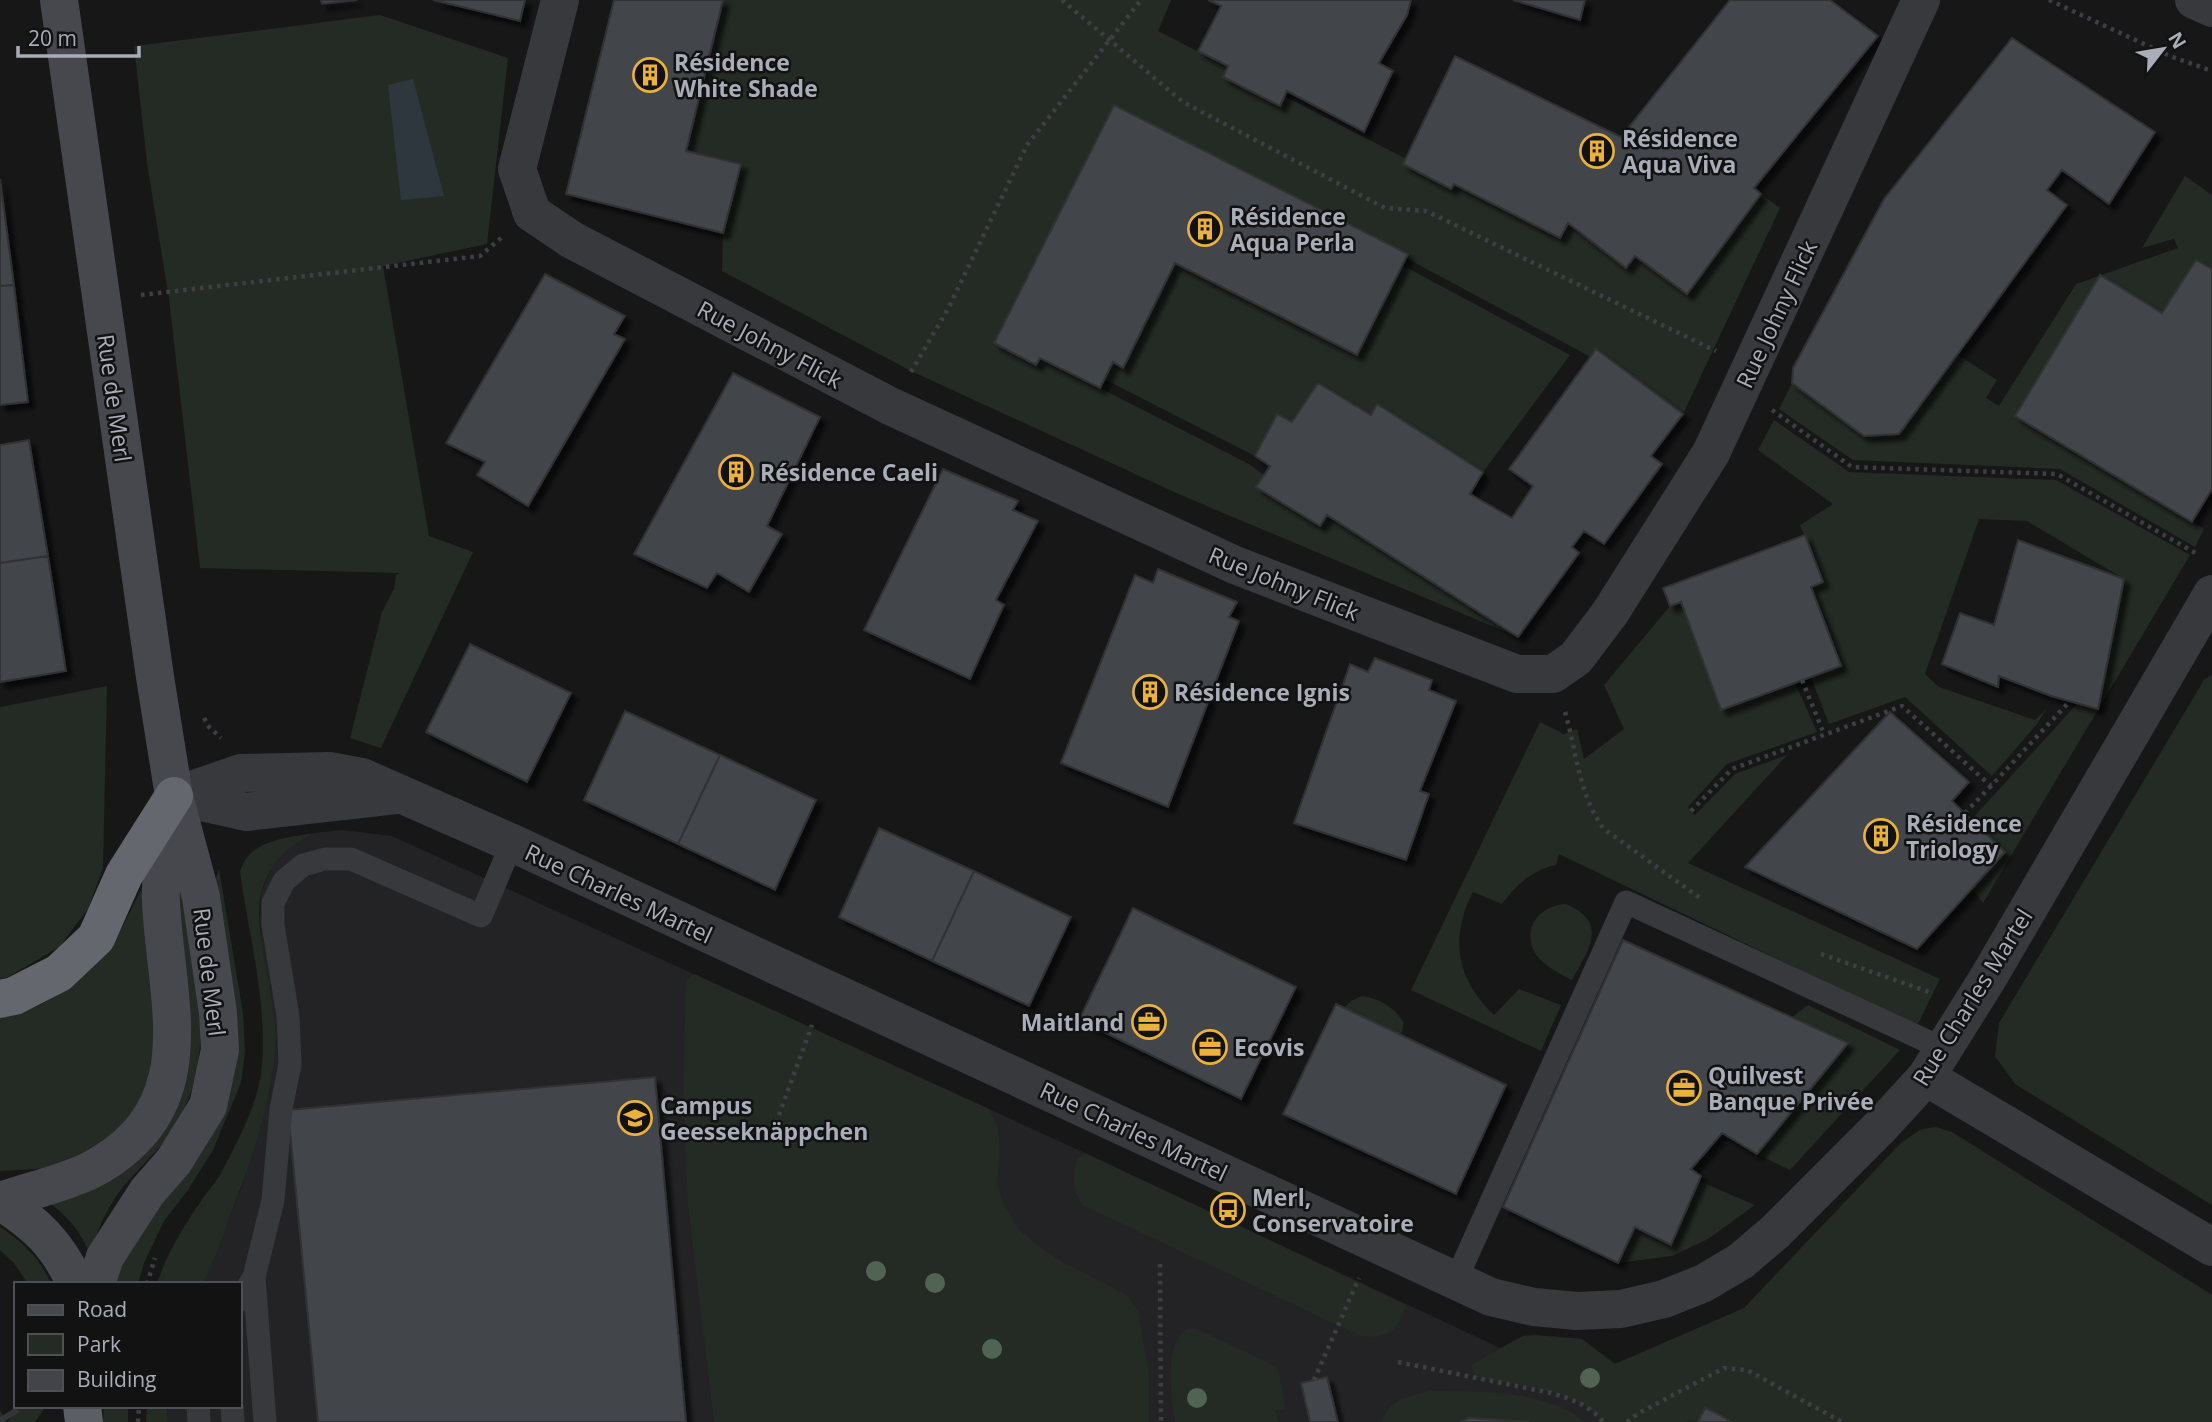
<svg xmlns="http://www.w3.org/2000/svg" width="2212" height="1422" font-family="'Open Sans',sans-serif">
	<style>
		.built { fill: #232325 }
		.green { fill: #232b24 }
		.water { fill: #2f373e }
		.building { fill: #434448; stroke: #313134; stroke-width: 2; filter: url(#shadow) }
		.lines { fill: none; stroke-linecap: round; stroke-linejoin: round }
		.trunk-tunnel { stroke: #343538; stroke-width: 38; stroke-dasharray: 38 19; stroke-linecap: butt }
		.path { stroke: #3e3f44; stroke-width: 4.5; stroke-dasharray: 3.5 5; stroke-linecap: butt }
		.service { stroke: #38393d; stroke-width: 23 }
		.minor { stroke: #38393d; stroke-width: 38 }
		.tertiary { stroke: #38393d; stroke-width: 38 }
		.secondary { stroke: #46484d; stroke-width: 38 }
		.trunk { stroke: #5c5e65; stroke-width: 38 }
		.motorway { stroke: #64676e; stroke-width: 38 }
		.tree { fill: #516353 }
		.labels { text-anchor: middle; dominant-baseline: central; stroke-width: 5; stroke-linejoin: round; paint-order: stroke }
		.poi-label { font-size: 23px; font-weight: bold; fill: #a9adb8; stroke: #121213; text-anchor: start }
		.street-label { font-size: 23px; fill: #a9adb8; stroke: #121213 }
	</style>
	<defs>
		<filter id="shadow"><feDropShadow dx="6" dy="6" stdDeviation="2" flood-color="#0009"/></filter>
	</defs>
	<rect width="100%" height="100%" fill="#171718"/>
	<path class="built" d="M342,830l50,6 693,317 415,195 23,-12 11,-1 48,4 33,25 129,-56 157,-165 19,-13 15,-3 17,5 260,163v127h-2044l-1,-16h73v-122h-37l39,-98 28,-97 -10,-169 1,-27 11,-26 18,-21 24,-13z"/>
	<path class="green" d="M723,0h448l-13,31 402,207 8,-15 58,45 9,-12 51,38 75,-100 19,14 -97,206 -87,-65 -5,8 -185,-99 1,-5 -294,-147 -115,230 251,128 15,11 -8,12 64,39 7,-11 191,122 -335,-141 -272,-125 -189,-100 1,-38 18,-68 -55,-14z
		M380,15l128,43 -21,186 -104,22 46,270 44,16 -92,196 -31,-10 32,-126 12,-23 2,-14 4,-2 -200,-5 -31,-269 -22,-136 -13,-117z
		M2185,176l27,19v74l-16,-8 -34,52 -62,-38 -84,140 188,114 -9,18 -135,-78 -207,-9 -74,-51 13,-26 72,53 35,-2 59,-79 39,25 -11,18 13,8 77,-122 102,-36 -4,-9 -32,9z
		M1175,263l227,2 168,90 -87,117 -105,-68 -7,11 -53,-32 -26,39 -15,-7 -22,41 -151,-77 9,-17 10,5z
		M1774,420l75,52 207,8 134,75 -207,348 -11,-15 -1,-68 106,-116 21,5 26,-130 -97,-58 -48,-2 -54,155 14,13 96,33 12,-12 -10,16 -45,52 -87,-79 -76,27 -18,-47 30,-11 -30,-79 12,-5 -23,-57 33,-21 -75,-54z
		M1681,602l40,108 74,-27 22,49 -90,32 -39,43 7,8 40,-41 52,-19 -99,108 252,116 -23,47 -358,-172 -3,11c-24,5 -40,20 -54,39l-29,-12c-24,46 -16,88 21,123l25,-26 42,16 -20,46 -130,-61 129,-268 24,12 13,-5 7,30 40,-30 -20,-44 66,-79z
		M2212,674v531l-197,-121 -20,-28 4,-33 205,-343z
		M107,686l-4,182 -15,41 -29,38 -51,30 -8,2v-272z
		M314,833c-27,15 -42,27 -52,57 -10,35 10,95 13,133 4,62 -24,139 -46,196 -8,22 -16,44 -26,65h-46c9,-29 25,-55 42,-80 7,-11 16,-20 22,-31 16,-31 35,-65 40,-99 8,-65 -12,-137 -21,-202 8,-32 46,-34 74,-39z
		M219,869l24,144 2,38 -4,32 -28,67 -25,40 -24,31 -20,42 -6,21h-24l7,-28 82,-116 12,-259z
		M141,890l17,119 -12,88 -21,27 -32,26 -42,18 -51,3v-153c40,-6 85,-38 109,-70 13,-17 22,-39 32,-58z
		M180,894l3,2c13,83 39,169 -17,243 -14,18 -32,34 -46,52 -14,19 -23,40 -30,63 -10,-24 -25,-41 -46,-55l93,-43z
		M1566,904c44,19 22,46 6,76 -14,-7 -32,-16 -39,-31 -10,-25 10,-44 33,-45z
		M694,974l295,135 9,19 2,24 -3,32 7,21 14,24 20,17 26,17 63,32 11,16 11,64v47h-435l-26,-217 -5,-112 3,-112z
		M1362,996c19,3 32,11 42,27l-3,12 -57,-27 7,-7z
		M1808,1005l92,45 -110,120 -33,-16 90,-110 -56,-26z
		M1935,1127l17,5 260,163v127h-480l-27,-14 -7,14 -10,-2 -2,2h-83c-24,-33 -90,-37 -128,-45l-4,-12 52,-29 11,-1 48,4 33,25 129,-56 157,-165 19,-13z
		M1085,1153l321,152c-7,26 -19,34 -45,31l-277,-130c-12,-15 -12,-29 -7,-47z
		M1699,1181l56,24 -47,34 -36,17 -54,7 17,-36z
		M0,1227c22,14 41,32 51,57h-23l-14,-21 -14,-13z
		M1187,1329h10l81,38 7,41 -10,3 4,11h-104c-4,-25 -12,-79 12,-93z
		M1430,1391c47,0 118,-1 155,31h-204c10,-24 26,-25 49,-31z
		M20,1406h26l-11,16h-35v-12l7,12z
		M104,1406h24v16h-25z
		M147,1406h20l1,16h-22z"/>
	<path class="water" d="M413,79l31,117 -43,4 -13,-115z"/>
	<path class="building" d="M321,0h36l-35,4z
		M433,0h92l-5,21z
		M614,0h109l-37,151 55,13 -18,69 -157,-39z
		M1208,0h203l-4,15 -28,48 14,8 -29,61 -77,-41 -7,15 -57,-29 5,-11 -30,-15 23,-45z
		M1513,0h72l-5,20z
		M1730,0h100l48,36 -124,152 7,6 -74,100 -52,-38 -9,12 -58,-45 -8,15 -106,-54 -3,5 -48,-25 52,-108 166,81z
		M2012,38l143,94 -46,72 -47,-34 -15,20 20,15 -168,229 -35,2 -72,-53 1,-15 91,-169z
		M1114,105l294,149 -51,101 -182,-92 -52,105 -10,-6 -13,26 -60,-30 -4,7 -42,-22z
		M0,179l14,106 -14,1z
		M2196,260l16,9v220l-20,33 -177,-106 85,-141 62,38z
		M545,274l80,42 -11,18 11,5 -97,167 -51,-31 8,-13 -39,-19z
		M14,285l14,117 -28,3v-119z
		M1596,349l87,65 -32,42 11,8 -58,80 -20,-13 -12,16 7,6 -61,84 -191,-122 -7,11 -64,-39 14,-21 -15,-10 22,-42 15,8 26,-39 53,32 6,-11 106,68 -13,22 42,24 21,-32 -24,-17z
		M733,373l87,44 -53,109 15,8 -33,58 -32,-19 -10,15 -73,-34z
		M29,440l19,116 -48,7v-118z
		M943,469l75,32 -5,9 25,11 -42,79 8,5 -34,74 -106,-49z
		M1805,535l18,47 -12,5 30,79 -120,44 -40,-108 -11,4 -7,-18z
		M2018,540l106,39 -26,130 -47,-13 -52,-20 -1,11 -56,-23 18,-51 34,12z
		M48,556l18,115 -66,11v-119z
		M1158,569l79,33 -8,15 10,4 -71,186 -107,-44 74,-188 18,8z
		M470,644l101,49 -44,89 -101,-50z
		M1375,658l57,22 -3,10 27,11 -36,90 9,3 -23,66 -112,-37 56,-159 18,8z
		M625,711l95,44 -42,89 -94,-44z
		M1890,712l79,70 -17,19 53,51 -88,97 -172,-82z
		M720,755l96,45 -41,90 -97,-46z
		M879,828l95,43 -42,90 -93,-44z
		M974,871l97,46 -42,89 -97,-45z
		M1133,908l163,79 -55,112 -162,-79z
		M1623,940l225,103 -91,111 -35,-21 -31,36 10,7 -30,69 -36,-18 -17,36 -115,-56z
		M1336,1004l170,81 -50,109 -173,-80z
		M655,1077l31,345h-368l-30,-312z
		M1327,1377l11,45h-28l-9,-39z
		M1705,1408l9,4 18,10h-34z
		M1469,1418l61,4h-70z"/>
	<g class="lines">
		<path class="trunk-tunnel" d="M0,1417l3,5"/>
		<path class="path" d="M1062,0l121,102 202,106 41,3 290,140
			M2049,0l121,56 42,15
			M141,295l339,-39 21,-18
			M911,372l37,-63 79,-164 114,-145
			M1772,410l80,57 205,7 142,81
			M1802,680l22,54
			M1565,712c12,40 13,82 39,117l96,69
			M204,718l5,9 12,11
			M1691,811l41,-42 170,-63 89,80 78,-84
			M1965,813l26,-27
			M1821,954l111,39
			M773,1131l39,-106
			M1160,1264l1,158
			M147,1284l8,-26
			M1398,1362l153,31c20,6 39,12 52,29
			M1314,1380l45,-102
			M138,1422l1,-16
			M1627,1422l12,-9 85,-45 23,2 95,52"/>
		<path class="service" d="M254,1277l11,145
			M1456,1280l170,-378 318,147
			M240,1300l14,-23 19,-77 8,-91 9,-45 -2,-48 -15,-91v-22l11,-22 19,-16 22,-6h26l130,57 31,-73
			M198,1406l1,16
			M232,1406l1,16"/>
		<path class="minor" d="M560,0l-43,169 15,44 40,27 318,166 345,159 282,109h36l23,-16 34,-45 101,-160 210,-453
			M174,796l67,-23 88,-2 33,6 150,66 979,454 43,10 43,4 44,-2 43,-10 40,-16 37,-22 34,-29 108,-108 43,-47 62,-99 224,-384
			M175,796l71,16 150,-17
			M1926,1077l286,170"/>
		<path class="tertiary" d="M2194,0l18,8"/>
		<path class="secondary" d="M59,0l96,677 19,119 27,101 17,116 2,37 -12,56 -34,55 -27,31 -42,65 -9,27
			M0,1201c26,-9 68,-19 91,-31 116,-62 75,-165 70,-268 -2,-25 8,-63 11,-90
			M0,1201c37,23 57,43 76,83"/>
		<path class="trunk" d="M82,1406l2,16"/>
		<path class="motorway" d="M0,999l14,-3 45,-23 37,-35 28,-63 50,-79"/>
	</g>
	<g class="tree">
		<circle cx="876" cy="1271" r="10"/>
		<circle cx="935" cy="1283" r="10"/>
		<circle cx="992" cy="1349" r="10"/>
		<circle cx="1590" cy="1378" r="10"/>
		<circle cx="1197" cy="1398" r="10"/>
	</g>
	<defs>
		<g id="building-ring" transform="scale(1.75)"><circle r="9.5" fill="#121213" stroke="#eab23d" stroke-width="1.5"/><path d="M-4-6H4V6H1V3H-1V6H-4ZM-2.5-4.3h1.7v1.8h-1.7ZM.8-4.3h1.7v1.8H.8ZM-2.5-1h1.7V.8h-1.7ZM.8-1h1.7V.8H.8Z" fill="#eab23d"/></g>
		<g id="office-ring" transform="scale(1.75)"><circle r="9.5" fill="#121213" stroke="#eab23d" stroke-width="1.5"/><path d="M-6-3h4V-5.5h4V-3h4V5H-6ZM-1-4.5V-3h2v-1.5ZM-6 0V1H6V0Z" fill="#eab23d"/></g>
		<g id="school-ring" transform="scale(1.75)"><circle r="9.5" fill="#121213" stroke="#eab23d" stroke-width="1.5"/><path d="M0-5L7-2L0 1L-7-2ZM-4 1L0 2.5L4 1V4Q0 6-4 4Z" fill="#eab23d"/></g>
		<g id="bus-ring" transform="scale(1.75)"><circle r="9.5" fill="#121213" stroke="#eab23d" stroke-width="1.5"/><path d="M-5-6H5V4H4V6H2V4H-2V6H-4V4H-5ZM-3.5-4V0h7V-4ZM-3.5 1.2v1.5H-2V1.2ZM2 1.2v1.5H3.5V1.2Z" fill="#eab23d"/></g>
	</defs>
	<g fill-rule="evenodd">
		<use href="#building-ring" x="650" y="75"/>
		<use href="#building-ring" x="1597" y="151"/>
		<use href="#building-ring" x="1205" y="229"/>
		<use href="#building-ring" x="736" y="472"/>
		<use href="#building-ring" x="1150" y="692"/>
		<use href="#building-ring" x="1881" y="836"/>
		<use href="#office-ring" x="1149" y="1022"/>
		<use href="#office-ring" x="1210" y="1047"/>
		<use href="#office-ring" x="1684" y="1088"/>
		<use href="#school-ring" x="635" y="1118"/>
		<use href="#bus-ring" x="1228" y="1210"/>
	</g>
	<g class="labels">
		<g class="poi-label">
			<text x="674" y="62">Résidence<tspan x="674" dy="26">White Shade</tspan></text>
			<text x="1622" y="138">Résidence<tspan x="1622" dy="26">Aqua Viva</tspan></text>
			<text x="1230" y="216">Résidence<tspan x="1230" dy="26">Aqua Perla</tspan></text>
			<text x="760" y="472">Résidence Caeli</text>
			<text x="1174" y="692">Résidence Ignis</text>
			<text x="1906" y="823">Résidence<tspan x="1906" dy="26">Triology</tspan></text>
			<text x="1124" y="1022" text-anchor="end">Maitland</text>
			<text x="1234" y="1047">Ecovis</text>
			<text x="1708" y="1075">Quilvest<tspan x="1708" dy="26">Banque Privée</tspan></text>
			<text x="660" y="1105">Campus<tspan x="660" dy="26">Geesseknäppchen</tspan></text>
			<text x="1252" y="1197">Merl,<tspan x="1252" dy="26">Conservatoire</tspan></text>
		</g>
		<g class="street-label">
			<text transform="translate(1776 314) rotate(-65)">Rue Johny Flick</text>
			<text transform="translate(770 344) rotate(28)">Rue Johny Flick</text>
			<text transform="translate(115 398) rotate(82)">Rue de Merl</text>
			<text transform="translate(1284 583) rotate(22)">Rue Johny Flick</text>
			<text transform="translate(619 893) rotate(25)">Rue Charles Martel</text>
			<text transform="translate(210 972) rotate(83)">Rue de Merl</text>
			<text transform="translate(1972 997) rotate(-58)">Rue Charles Martel</text>
			<text transform="translate(1134 1131) rotate(25)">Rue Charles Martel</text>
		</g>
	</g>
	<rect x="14" y="1282" width="228" height="126" fill="#121213" stroke="#4e5055" stroke-width="2"/>
	<rect x="28" y="1305" width="35" height="10" fill="#46484d" stroke="#4e5055" stroke-width="2"/>
	<text x="77" y="1317" font-size="21" fill="#a9adb8">Road</text>
	<rect x="28" y="1334" width="35" height="21" fill="#232b24" stroke="#4e5055" stroke-width="2"/>
	<text x="77" y="1352" font-size="21" fill="#a9adb8">Park</text>
	<rect x="28" y="1370" width="35" height="21" fill="#434448" stroke="#4e5055" stroke-width="2"/>
	<text x="77" y="1387" font-size="21" fill="#a9adb8">Building</text>
	<g transform="translate(2163 49) rotate(59)" stroke="#121213" stroke-width="5" paint-order="stroke">
	<path d="M0-5L12 26L0 18L-12 26Z" fill="#a9adb8"/>
	<text y="-10" font-size="19" font-weight="bold" text-anchor="middle" fill="#a9adb8">N</text>
	</g>
	<path d="M18 46v10h121v-10" fill="none" stroke="#a9adb8" stroke-width="3.5"/>
	<text x="28" y="46" font-size="21" fill="#a9adb8" stroke="#121213" stroke-width="5" paint-order="stroke">20 m</text>
</svg>
